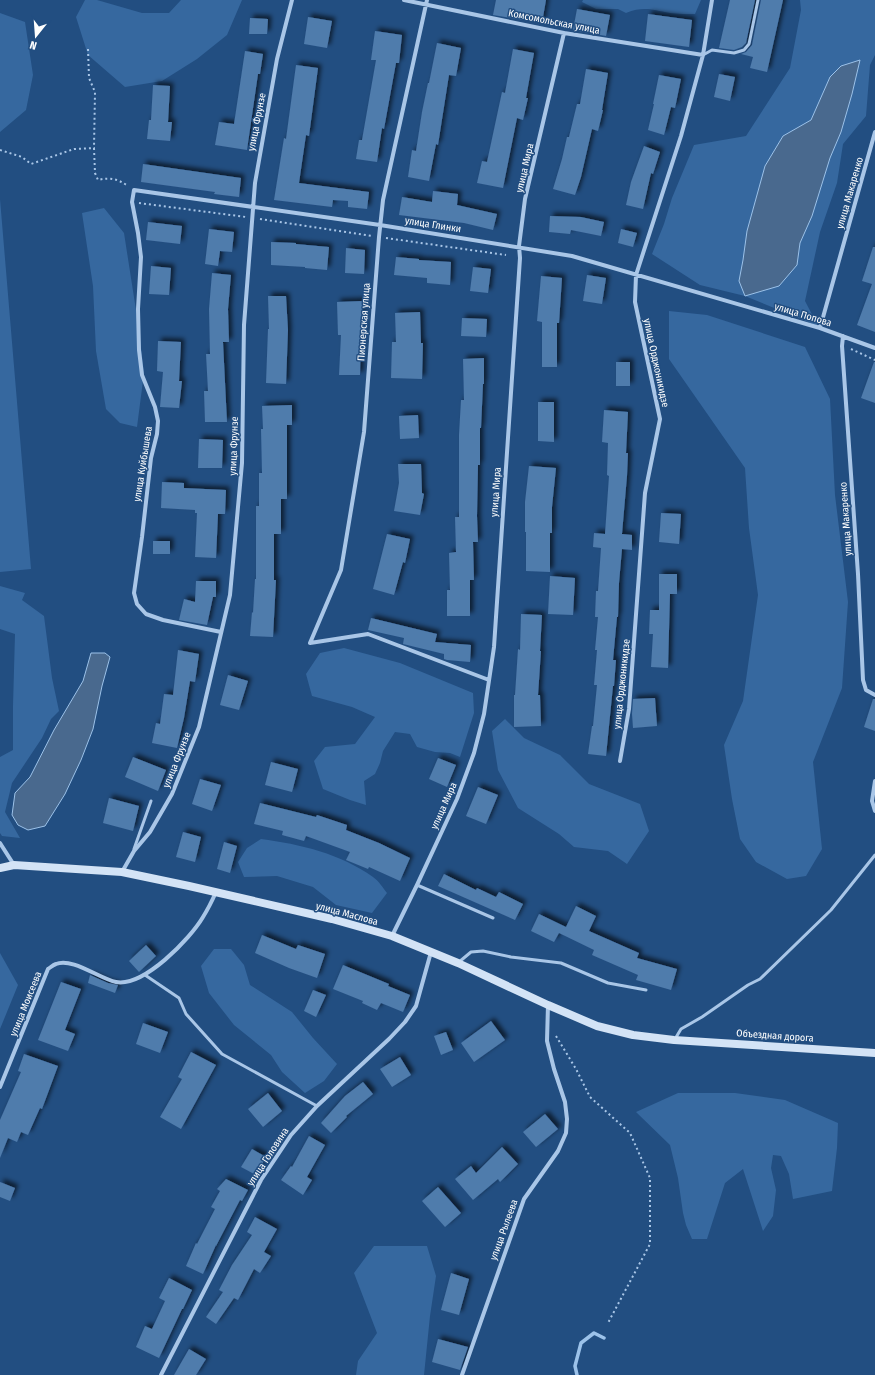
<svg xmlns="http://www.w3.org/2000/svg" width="875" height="1375" font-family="'Fira Sans Condensed',sans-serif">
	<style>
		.green { fill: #36689f }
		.water { fill: #49698e; stroke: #9cc2e9 }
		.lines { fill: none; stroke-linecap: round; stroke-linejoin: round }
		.stream { stroke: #9cc2e9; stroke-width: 3.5 }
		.building { fill: #4f7bac; filter: url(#shadow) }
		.path { stroke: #a9c6e7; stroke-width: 2; stroke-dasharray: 2 3; stroke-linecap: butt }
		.lane { stroke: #a9c6e7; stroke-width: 3 }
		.street { stroke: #a9c6e7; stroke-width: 4 }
		.secondary { stroke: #d3e3f6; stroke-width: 8 }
		.labels { text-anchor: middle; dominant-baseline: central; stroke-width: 3; stroke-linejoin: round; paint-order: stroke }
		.street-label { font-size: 10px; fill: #fff; stroke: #224e81 }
	</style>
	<defs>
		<filter id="shadow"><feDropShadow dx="3.5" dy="-3.5" stdDeviation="2" flood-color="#0009"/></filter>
	</defs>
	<rect width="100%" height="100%" fill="#224e81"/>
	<path class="green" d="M85,0h12l45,13h27l12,-13h61l-15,35 -30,24 -35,22 -37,6 -37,-32 -12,-38z
		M583,0h118l-6,14c-8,0 -17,0 -25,-1 -18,-3 -26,-7 -44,0l-8,-4h-22l-14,-7z
		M800,0h75v55l-5,10 -4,51 -23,28 -6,39 -17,49 -15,69 13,25 -73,-30 -45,-11 -48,-31 12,-30 8,-26 22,-53 52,-9 44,-68 11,-58z
		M0,13l25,9 8,53 -7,35 -26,22z
		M0,199l31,370 -31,3z
		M104,208l20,25 14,90 6,50 -7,54 -17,-4 -14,-14 -10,-58 -3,-65 -11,-73z
		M669,311l38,4 98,32 25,52 5,96 13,107 -6,86 -29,74 9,87 -16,27 -19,3 -31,-17 -16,-23 -8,-40 -8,-54 19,-44 15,-106 -9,-67 -4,-60 -76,-109z
		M0,586l25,7 -3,7 22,16 8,62 7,33 -8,8 -9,19 -30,45 -7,29 15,26 -18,-2 -2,-3v-76l13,-7v-44l2,-72 -15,-5z
		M344,648l56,15 73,30 1,20 -14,44 -10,-4 -15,-1 -18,-5 -7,-13 -15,-2 -12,19 -3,12 -5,11 -11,7 2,24 -16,-5 -27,-11 -9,-28 11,-14 30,-3 20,-27 -23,-10 -40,-11 -6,-22 14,-21z
		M505,719l19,19 36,17 29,29 51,20 9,27 -22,33 -19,-13 -34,-4 -15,-13 -41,-26 -20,-38 -6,-39z
		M261,839c39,5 80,15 112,38 6,4 10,11 14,16l-15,20 -36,-8 -23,-18 -36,-11 -33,1 -6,-15 9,-14z
		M214,949h17l13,16 6,20 42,27 21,26 24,26 -13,17 -19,12 -23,-21 -11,-17 -37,-30 -25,-32 -8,-27z
		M0,953l18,32 -18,44z
		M678,1093h57l50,7 53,23 -1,25 -5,43 -39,8 -4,-25 -8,-18 -8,-1 -2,13 5,22 -3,26 -10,15 -20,-62 -18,14 -18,56h-15l-6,-14 -3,-12 -5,-35 -8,-33 -34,-33z
		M374,1246h53l9,30 -6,40 -6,59h-68l2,-14 19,-28 -23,-60z"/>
	<path class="water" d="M860,60l-8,34 -11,38 -11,26 -18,58 -12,27 -3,22 -18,21 -34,10 -6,-15 4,-21 4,-29 18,-65 18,-30 28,-16 19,-43 11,-11z
		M91,653h14l5,4 -8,29 -9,43 -12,31 -16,34 -20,32 -17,4 -10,-5 -6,-10 3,-22 15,-16 24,-47 29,-49z"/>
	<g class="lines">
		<path class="stream" d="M577,1375l-2,-9 6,-23 13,-10 10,5"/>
	</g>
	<path class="building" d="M496,0h50l-4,23 -49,-8z
		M730,0h25l-9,43 -4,4 -8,3 -15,-2z
		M761,0h22l-16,72 -17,-4 3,-11 -12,-3 5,-2 6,-7z
		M577,9l33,6 -4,21 -33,-6z
		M648,14l44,6 -3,27 -44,-6z
		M308,17l24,4 -5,27 -23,-4z
		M250,18l18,1 -1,15h-18z
		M375,31l27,4 -3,28h-3l-12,66 -2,-1 -5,34 -21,-3 3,-19h3l14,-80h-5z
		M437,43l24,5 -5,28 -7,-1 -11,70 -2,-1 -7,37 -21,-4 4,-27 4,1 6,-39 6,-29h1z
		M513,49l21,4 -8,45h2l-5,22 -6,-2 -14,70 -26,-5 5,-22 5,1 15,-70 3,1z
		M245,51l18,3 -3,20h-2l-11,76 -32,-5 4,-23 15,2z
		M296,65l22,3 -9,68 -3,-1 -7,48 70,9 -2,17 -19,-2v-6l-15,-1 -1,7 -58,-7 10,-62 2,1z
		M586,69l22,4 -6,37h1l-5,21 -6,-2 -11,48 -6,18 -22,-6 9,-30 5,-22h2l8,-33h3z
		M719,74l16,3 -5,24 -16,-4z
		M659,75l22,4 -6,29 -4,-1 -7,28 -16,-5 6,-26h-1z
		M153,85l17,1 -2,36h4l-2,19 -23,-2 2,-19h2z
		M644,146l16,6 -7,22 -2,-1 -8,36 -17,-4 5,-23z
		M143,164l98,14 -2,19 -25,-3 1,-2 -74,-10z
		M433,191l25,3 -1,11 40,9 -4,16 -29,-7 -65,-8 3,-18 30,5z
		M550,216l31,1 23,5 -3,14 -30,-6 -1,4 -21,-2z
		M148,222l34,4 -2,18 -34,-4z
		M209,229l25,3 -2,20 -12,-1 -2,15 -13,-2z
		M621,229l16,4 -4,14 -15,-4z
		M271,242l25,1v1l33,3 -2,23 -22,-2v-1l-34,-2z
		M873,247h2v85l-18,-7 15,-41 -10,-3z
		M346,248l19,2 -1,24 -19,-1z
		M396,257l23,2v1l32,2 -1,23 -23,-2v-5l-33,-3z
		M151,266l20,2 -2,27 -20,-1z
		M473,267l18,2 -3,24 -18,-2z
		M212,273l19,2 -3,34 1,33h-6l4,80h-22l-1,-31h4l-2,-37h4l-1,-45z
		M587,275l19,3 -4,26 -19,-3z
		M541,276l21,2 -3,45h-2v44h-15v-45l-5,-1z
		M268,296h18l2,34 -2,54 -20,-1 2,-54h1z
		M362,301l1,34h-2l-1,40h-21l2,-40h-3l-1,-33z
		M420,312l1,31h2l-1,36 -31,-1 1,-36h4l-1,-29z
		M462,318l25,1 -1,18 -25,-1z
		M158,341l23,1 -2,39h3l-3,27 -19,-1 3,-35 -6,-1z
		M484,358v26h-1l-2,44h-1v37h-2l-1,51 1,26h-5l1,38h-4v36h-23v-26h3l-1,-37 7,-1 -1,-35h4v-82l2,-35h3l-1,-41z
		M616,362h14v24h-14z
		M874,362h1v41l-14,-5z
		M538,402h16v40l-16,-1z
		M292,405v20h-5v74h-6v35h-7v46h2l-3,57 -23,-1 2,-24 1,1 2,-34h1v-73h3v-33h3l-1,-44h2l-1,-23z
		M604,410l24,2 -2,41h2l-1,23 -5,58 10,1v15l-10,-1 -3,34 -1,34h-1l-4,43h3l-2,26h-1l-7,70 -18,-2 4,-28h1l4,-41h-3l3,-35h-2l3,-33h-3l1,-26h2l3,-43 -8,-1 1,-14 11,1 4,-58 -2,-1 1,-32 -6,-1z
		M418,415l1,23 -19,1 -1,-23z
		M199,439l24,1 -1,28h-24z
		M398,464h23l1,29 2,1 -4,21 -26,-4 5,-28z
		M529,466l27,2 -4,39v26h-2v39l-24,-1v-39h-1v-30z
		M162,482l22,1v5l42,2 -1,24h-7l-2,44 -21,-1 2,-44h-2v-3l-34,-2z
		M661,513l20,1 -2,30 -20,-2z
		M387,534l23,5 -5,24 -2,-1 -9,33 -21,-6z
		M153,541h17v13h-17z
		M659,574h18v20h-7l-2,74 -17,-1 2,-33h-4l1,-24h9z
		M550,576l25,2 -2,37 -25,-1z
		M196,581h20v16h-3l-6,28 -28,-5 5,-21 11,3z
		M521,614l21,1 -2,36h1l-3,44h2l1,31 -27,1v-32h1l3,-46 2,1z
		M371,618l66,16 -2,8 36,3 -1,17 -23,-2 -3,-1v-5l-41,-10 1,-6 -36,-8z
		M178,650l21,4 -4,28 -5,-1 -6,37 -7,30 -25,-5 4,-20 4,1 4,-30 9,1z
		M228,675l20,6 -9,29 -19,-5z
		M655,698l2,28 -24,2 -1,-14 1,-15z
		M873,699h2v32l-11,-4z
		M133,757l33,13 -8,21 -33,-14z
		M438,758l18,7 -9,22 -18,-8z
		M271,762l27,7 -6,23 -27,-7z
		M200,779l21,6 -9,26 -20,-7z
		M478,787l20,8 -12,29 -20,-8z
		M109,798l30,8 -6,25 -30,-8z
		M260,803l56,14 1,-2 30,10 -1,5 33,13 31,15 -10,23 -31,-14 -1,2 -22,-9 4,-8 -44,-16 -2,5 -22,-6 1,-4 -29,-7z
		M183,832l18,5 -6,25 -19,-5z
		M224,842l13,4 -7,27 -13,-4z
		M444,874l32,16 1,-2 19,9 3,-5 24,12 -8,16 -77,-34z
		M576,906l20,10 -7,15 50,22 -2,5 40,11 -6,21 -35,-10 2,-5 -46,-20 2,-5 -35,-17 -5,9 -23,-11 8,-17 27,13z
		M262,935l34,14 2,-4 27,9 -8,24 -28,-10 -34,-15z
		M146,945l10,11 -17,16 -10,-11z
		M343,965l46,19 -1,2 22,9 -7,17 -22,-9 -4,7 -15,-7 1,-2 -30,-12z
		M90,975l18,8 10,2 -3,8 -27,-10z
		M61,982l20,7 -16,41 10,4 -7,17 -30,-11z
		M313,990l13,5 -10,22 -12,-6z
		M491,1021l14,19 -31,22 -13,-19z
		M143,1023l25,9 -8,21 -24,-9z
		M446,1032l7,18 -12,5 -7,-19z
		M191,1052l25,13 -35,64 -21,-12 22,-38 -4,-2z
		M24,1054l34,12 -16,43 -2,-1 -12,27 -7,-3 -4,10 -9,-4 -8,20v-38l21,-48 -3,-1z
		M400,1057l11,18 -19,12 -12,-18z
		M363,1082l10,12 -27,22 1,1 -16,16 -10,-10 24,-27z
		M268,1093l14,18 -19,16 -15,-18z
		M545,1114l13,15 -22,18 -13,-15z
		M309,1136l16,9 -18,32 5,3 -9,15 -22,-15 10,-14 1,1z
		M502,1147l16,17 -18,18 -2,-3 -25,21 -18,-21 16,-13 5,7z
		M252,1149l14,8 -10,18 -15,-8z
		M226,1179l22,11 -6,11 -2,-1 -24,46v-1l-13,29 -17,-8 10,-23 1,1 18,-35 -4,-2 9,-16 -3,-2z
		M0,1182l15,6 -5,13 -10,-4z
		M438,1187l23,26 -16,14 -23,-26z
		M255,1217l22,12 -13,23 7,4 -11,17 -6,-4 -16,31 -4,-2 -18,26 -10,-7 17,-25 -4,-2 13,-25 20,-30 -5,-3z
		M451,1273l18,6 -10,36 -18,-5z
		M169,1278l23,12 -9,19h-1l-23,49 -23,-11 9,-21 7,3 13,-28 -6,-3z
		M438,1339l30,8 -8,23 -28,-8z
		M189,1349l17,10 -10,16h-22z"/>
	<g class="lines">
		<path class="path" d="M88,49l1,29 6,14 -1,56
			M0,150l22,7 9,7 43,-15 20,-1 1,25 3,7c12,-3 20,-1 30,6
			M139,203l107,14
			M260,219l112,17
			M386,238l120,17
			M851,349l24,11
			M556,1036l20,33 14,28 40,36 20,45v66l-42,79"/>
		<path class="lane" d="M703,55l9,-5 22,3 10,-3 5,-6 9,-44
			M134,849l17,-48
			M417,885l76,33
			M459,962l12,-10 12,-1 28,6 50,6 47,20 38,7
			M145,975l34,23 7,16 36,40 95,52
			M675,1039l6,-10 21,-12 46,-32 12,-6 71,-69 44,-55"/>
		<path class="street" d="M404,0l160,33 139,22
			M820,328l55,-196
			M843,336l-1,10 16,228 5,106 3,10 9,5
			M221,632l-58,-12 -17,-6 -9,-10 -3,-11 8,-56 9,-79 6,-24 1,-13 -3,-14 -13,-32 -3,-25 -1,-41 3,-52 -3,-24 -6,-31 2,-12 246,35 192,31 248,72 55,20
			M310,643l31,-73 23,-138 15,-195 4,-37 44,-200
			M310,643l58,-9 121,46
			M620,761l9,-52 16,-216 15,-74 -25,-117 1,-27 45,-139 22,-81 9,-55
			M875,781l-3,20 3,10
			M0,843l14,22
			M122,872l12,-21 16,-19 22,-38 27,-67 31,-132 12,-132 2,-138 11,-142 22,-124 15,-59
			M392,936l25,-51 40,-86 17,-46 10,-39 10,-67 26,-389 -1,-12 6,-47 39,-166
			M0,1087l48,-118c3,-2 5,-4 8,-5 16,-7 44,15 60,18 28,5 74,-43 87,-65 5,-8 9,-16 13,-25
			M161,1375l100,-195 30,-45 26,-29 72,-67 16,-17 11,-16 15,-54
			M462,1375l62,-176 34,-48 8,-18 1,-14 -2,-17 -11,-33 -7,-28 1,-36"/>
		<path class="secondary" d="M0,868l14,-3 108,7 67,14 143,33 60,17 66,27 90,42 49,21 36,9 41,5 201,13"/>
	</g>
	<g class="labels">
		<g class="street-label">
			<text transform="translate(554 22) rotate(11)">Комсомольская улица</text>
			<text transform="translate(257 122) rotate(-79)">улица Фрунзе</text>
			<text transform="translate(525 168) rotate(-77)">улица Мира</text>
			<text transform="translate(850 193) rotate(-74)">улица Макаренко</text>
			<text transform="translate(433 225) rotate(9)">улица Глинки</text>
			<text transform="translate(803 315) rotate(17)">улица Попова</text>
			<text transform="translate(364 322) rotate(-86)">Пионерская улица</text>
			<text transform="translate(656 363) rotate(78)">улица Орджоникидзе</text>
			<text transform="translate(234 446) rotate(-88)">улица Фрунзе</text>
			<text transform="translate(143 464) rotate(-81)">улица Куйбышева</text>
			<text transform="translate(496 492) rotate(-86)">улица Мира</text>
			<text transform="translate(846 519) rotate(-94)">улица Макаренко</text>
			<text transform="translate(622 684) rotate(-84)">улица Орджоникидзе</text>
			<text transform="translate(177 760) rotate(-68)">улица Фрунзе</text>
			<text transform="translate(444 806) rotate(-66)">улица Мира</text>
			<text transform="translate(347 914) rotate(15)">улица Маслова</text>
			<text transform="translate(26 1004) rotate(-68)">улица Моисеева</text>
			<text transform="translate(775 1036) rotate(4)">Объездная дорога</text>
			<text transform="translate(268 1157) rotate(-57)">улица Головина</text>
			<text transform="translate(504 1230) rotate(-70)">улица Рылеева</text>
		</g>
	</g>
	<g transform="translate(36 36) rotate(197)" stroke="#224e81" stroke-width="3" paint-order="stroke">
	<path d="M0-3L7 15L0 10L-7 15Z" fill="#ffffff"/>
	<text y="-6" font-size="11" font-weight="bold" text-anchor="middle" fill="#ffffff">N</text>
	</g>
</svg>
